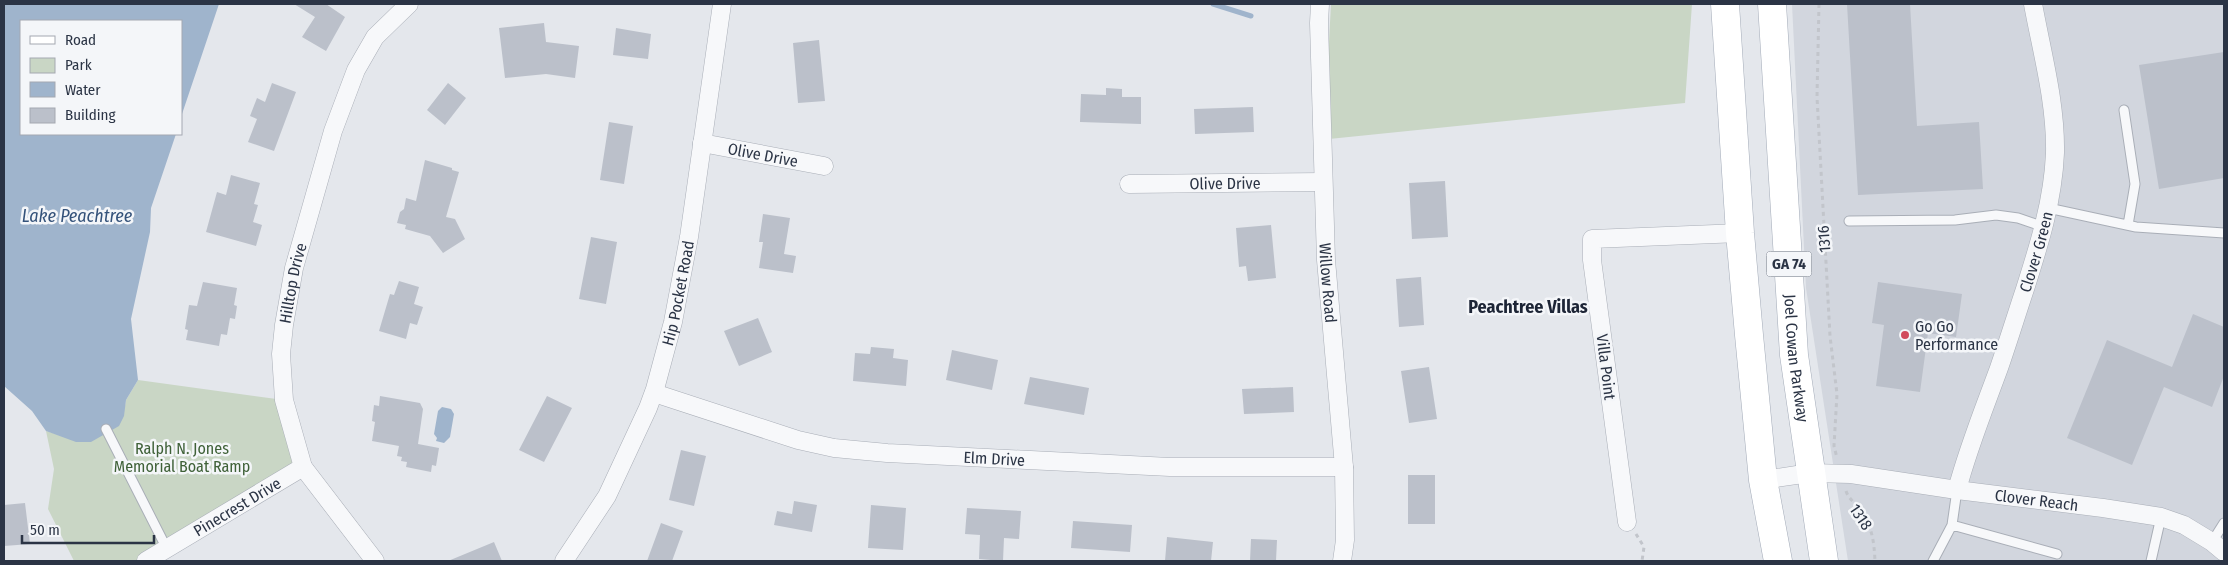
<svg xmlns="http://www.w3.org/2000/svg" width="2228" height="565" font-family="'Fira Sans Condensed',sans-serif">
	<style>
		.built { fill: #d2d6de }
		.green { fill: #c9d6c5 }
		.water { fill: #9fb4cc }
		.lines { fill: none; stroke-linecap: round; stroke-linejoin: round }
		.stream { stroke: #9fb4cc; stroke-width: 5 }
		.building { fill: #bbc0ca }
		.lane-casing { stroke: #a9aeb7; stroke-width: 11 }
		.street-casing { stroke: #a9aeb7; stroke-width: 19 }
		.primary-casing { stroke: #a3abb8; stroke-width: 29 }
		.path { stroke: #c2c5cb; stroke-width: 3; stroke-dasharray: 4 4; stroke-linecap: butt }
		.lane { stroke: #f7f8fa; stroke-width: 9 }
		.street { stroke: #f7f8fa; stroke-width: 18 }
		.primary { stroke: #fff; stroke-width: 28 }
		.poi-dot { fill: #d1495b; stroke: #f4f6f9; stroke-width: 2 }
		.labels { text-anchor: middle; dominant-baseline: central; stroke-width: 5; stroke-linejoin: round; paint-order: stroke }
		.shield { fill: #f4f6f9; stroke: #676e7b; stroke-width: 1 }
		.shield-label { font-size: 15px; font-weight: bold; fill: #2b3445 }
		.street-label { font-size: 16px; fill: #2b3445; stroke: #f4f6f9 }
		.poi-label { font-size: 16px; fill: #2b3445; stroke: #f4f6f9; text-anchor: start }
		.park-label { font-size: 16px; fill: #3f6138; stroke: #f4f6f9 }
		.water-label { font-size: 18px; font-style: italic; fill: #34527a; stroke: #f4f6f9 }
		.neighbourhood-label { font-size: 18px; font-weight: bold; fill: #1d2536; stroke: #f4f6f9 }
	</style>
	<rect width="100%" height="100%" fill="#e4e7ec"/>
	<path class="built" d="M1792,4h432v557h-376l-42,-273z"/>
	<path class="green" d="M1331,4h361l-7,99 -356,36 -3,-41z
		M138,380l146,20 19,67 -158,94h-71l-26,-52 6,-40 -8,-38 10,3 69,-28 1,-6z"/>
	<path class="water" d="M4,4h215l-38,113v-96h-160v113h155l-25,74 -1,24 -19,87 7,61 -12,20 -2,16 -5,10 -28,16h-15l-30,-11 -14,-20 -28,-25z
		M442,407l9,2 3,5 -4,23 -6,6 -8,-2 1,-3 -3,-4 4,-23z"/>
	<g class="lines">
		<path class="stream" d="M1213,4l38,12"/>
	</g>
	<path class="building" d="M294,4h32l19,13 -19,34 -24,-14 13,-20z
		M1847,4h63l7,122 62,-4 4,67 -125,6z
		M544,23l2,19 33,4 -4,32 -29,-4 -41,4 -6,-50z
		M616,28l35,6 -3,25 -35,-4z
		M819,40l6,61 -27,2 -5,-60z
		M2224,52v126l-65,11 -20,-124z
		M272,83l24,9 -22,59 -26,-9 9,-23 -7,-3 7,-18 8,4z
		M448,83l18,15 -21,27 -18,-15z
		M1106,88l16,1v8h19v27l-61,-2 1,-28 25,1z
		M1253,107l1,25 -59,2 -1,-25z
		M609,122l24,4 -9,58 -24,-4z
		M425,160l27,8v2l7,2 -13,45 9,2 10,20 -22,14 -13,-17 -25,-7 1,-4 -9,-2 3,-11 4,-3 2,-11 10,3z
		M231,175l29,8 -6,21 4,1 -5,17 9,3 -6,21 -50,-14 11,-40 9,3z
		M1445,181l3,56 -36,2 -3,-56z
		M763,214l27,4 -6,36 12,2 -3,17 -34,-5 4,-26h-4z
		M1271,225l5,53 -28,3 -2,-15 -7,1 -3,-39z
		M591,237l26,5 -11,62 -27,-5z
		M1421,277l3,48 -25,2 -3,-48z
		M399,281l20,6 -5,17 9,3 -6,18 -7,-2 -4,16 -27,-8 11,-37 4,1z
		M203,282l34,6 -3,17 3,1 -2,13 -5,-1 -3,17 -6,-1 -2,12 -33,-6 2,-10 -3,-1 4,-24 8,1z
		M1878,282l84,12 -6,43 -28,-4 -8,59 -44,-6 8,-61 -12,-2z
		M2193,314l31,13v49l-12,31 -48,-20 -32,78 -65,-27 40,-98 65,27z
		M758,318l14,34 -33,14 -15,-35z
		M871,347l23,2 -1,9 15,2 -2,26 -53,-5 2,-28 15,1z
		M952,350l46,10 -6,30 -46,-10z
		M1429,367l8,52 -28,4 -8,-52z
		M1030,377l59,11 -5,27 -60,-11z
		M1293,387l1,25 -50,2 -2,-25z
		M380,396l40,7 3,6 -5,35 21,4 -3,18 -4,-1 -1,7 -25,-5 1,-5 -6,-1 1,-4 -5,-1 2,-10 -27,-5 3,-19 -3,-1 2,-16 5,1z
		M547,396l25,12 -28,54 -25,-12z
		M681,450l25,6 -12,50 -25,-6z
		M1408,475h27v49h-27z
		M794,501l23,4 -5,27 -38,-7 3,-14 15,3z
		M25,503l5,41 -26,2v-41z
		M871,505l35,3 -3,42 -35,-2z
		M967,508l54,3 -2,28 -15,-1 -1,23 -24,-2 1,-24 -15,-1z
		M1073,521l59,4 -2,27 -59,-4z
		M661,523l22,8 -11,30h-25z
		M1167,537l46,5 -2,19h-46z
		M1251,539l26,1 -1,21h-26z
		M494,542l8,19h-54z"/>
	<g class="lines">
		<g class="lane-casing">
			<path id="lane" d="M2124,110l11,74 -7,41
				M2048,208l88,19 88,6
				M1849,221l106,-1 41,-5 22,3 26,9
				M106,429l61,120
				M1952,525l105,29
				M2212,542l12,-19
				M1933,561l19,-36 5,-35
				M2151,561l10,-44"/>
		</g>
		<g class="street-casing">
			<g id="street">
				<path id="s1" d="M1320,4l-1,19 7,237 18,207 1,73 -3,21"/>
				<path id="s2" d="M702,143l122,23"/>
				<path id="s3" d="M1129,184l194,-2"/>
				<path id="s4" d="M654,393l144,47 36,8 53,5 283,14h174"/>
				<path id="s5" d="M1763,480l47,-7 41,1 106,16 146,18 58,9 23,8 28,17 12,10"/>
				<path id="s6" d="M1957,490c11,-42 27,-81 42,-122 9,-26 17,-52 26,-79 14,-44 28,-88 30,-136 1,-50 -13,-100 -22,-149"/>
				<path d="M1627,522l-35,-262v-21l148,-6"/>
				<path id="s7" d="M146,561l157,-94"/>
				<path id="s8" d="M375,561l-72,-94 -19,-67 -3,-46 3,-29 10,-57 39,-137 23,-61 19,-33 34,-33"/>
				<path id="s9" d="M564,561l43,-65 41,-88 7,-19 18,-67 16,-85 33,-233"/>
			</g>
		</g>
		<g class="primary-casing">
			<g id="primary">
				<path d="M1725,4l15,229 9,102 14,145 15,81"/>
				<path id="s10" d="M1772,4l22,351 30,206"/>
			</g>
		</g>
		<path class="path" d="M1819,4l-2,93 13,239 7,58 -3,52 3,12
			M1846,491c3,9 9,11 14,18 12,18 14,31 15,52
			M1636,534l8,13 -2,14"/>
		<use href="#lane" class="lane"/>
		<use href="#street" class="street"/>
		<use href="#primary" class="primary"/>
	</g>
	<circle class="poi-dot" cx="1905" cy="335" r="5"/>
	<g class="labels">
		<rect class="shield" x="1766.5" y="251.5" width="45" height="25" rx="4"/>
		<g class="shield-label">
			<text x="1789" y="264">GA 74</text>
		</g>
		<g class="street-label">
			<text stroke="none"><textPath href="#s2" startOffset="62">Olive Drive</textPath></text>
			<text stroke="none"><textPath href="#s3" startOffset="96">Olive Drive</textPath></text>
			<text transform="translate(1824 239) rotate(-94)">1316</text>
			<text stroke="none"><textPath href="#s6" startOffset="251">Clover Green</textPath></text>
			<text stroke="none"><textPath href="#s8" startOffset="306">Hilltop Drive</textPath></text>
			<text stroke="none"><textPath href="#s1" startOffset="279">Willow Road</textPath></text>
			<text stroke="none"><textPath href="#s9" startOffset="294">Hip Pocket Road</textPath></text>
			<text stroke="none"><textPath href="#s10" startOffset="355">Joel Cowan Parkway</textPath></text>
			<text transform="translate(1606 367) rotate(83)">Villa Point</text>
			<text stroke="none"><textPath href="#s4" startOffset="349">Elm Drive</textPath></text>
			<text stroke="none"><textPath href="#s5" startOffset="276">Clover Reach</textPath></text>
			<text stroke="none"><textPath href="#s7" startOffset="106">Pinecrest Drive</textPath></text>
			<text transform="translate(1861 517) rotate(56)">1318</text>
		</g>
		<g class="poi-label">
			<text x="1915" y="326">Go Go<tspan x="1915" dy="18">Performance</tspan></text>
		</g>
		<g class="park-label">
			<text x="182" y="448">Ralph N. Jones<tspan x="182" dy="18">Memorial Boat Ramp</tspan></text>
		</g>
		<g class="water-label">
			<text x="77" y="216">Lake Peachtree</text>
		</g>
		<g class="neighbourhood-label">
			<text x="1528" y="307">Peachtree Villas</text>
		</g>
	</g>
	<rect width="2228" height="565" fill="none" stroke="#2b3445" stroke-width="10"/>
	<rect x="20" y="20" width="162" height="115" fill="#f4f6f9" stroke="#a4a8b1"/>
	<rect x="30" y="36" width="25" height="8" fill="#ffffff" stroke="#a4a8b1"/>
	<text x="65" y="45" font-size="15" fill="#2b3445">Road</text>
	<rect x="30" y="58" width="25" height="15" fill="#c9d6c5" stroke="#a4a8b1"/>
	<text x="65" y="70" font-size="15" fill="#2b3445">Park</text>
	<rect x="30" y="82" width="25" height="15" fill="#9fb4cc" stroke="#a4a8b1"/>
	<text x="65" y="95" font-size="15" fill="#2b3445">Water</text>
	<rect x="30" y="108" width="25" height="15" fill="#bbc0ca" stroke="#a4a8b1"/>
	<text x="65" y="120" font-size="15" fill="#2b3445">Building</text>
	<path d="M22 535v8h132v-8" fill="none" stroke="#2b3445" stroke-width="2.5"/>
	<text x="30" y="535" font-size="15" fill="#2b3445" stroke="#f4f6f9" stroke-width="4" paint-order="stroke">50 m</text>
</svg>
